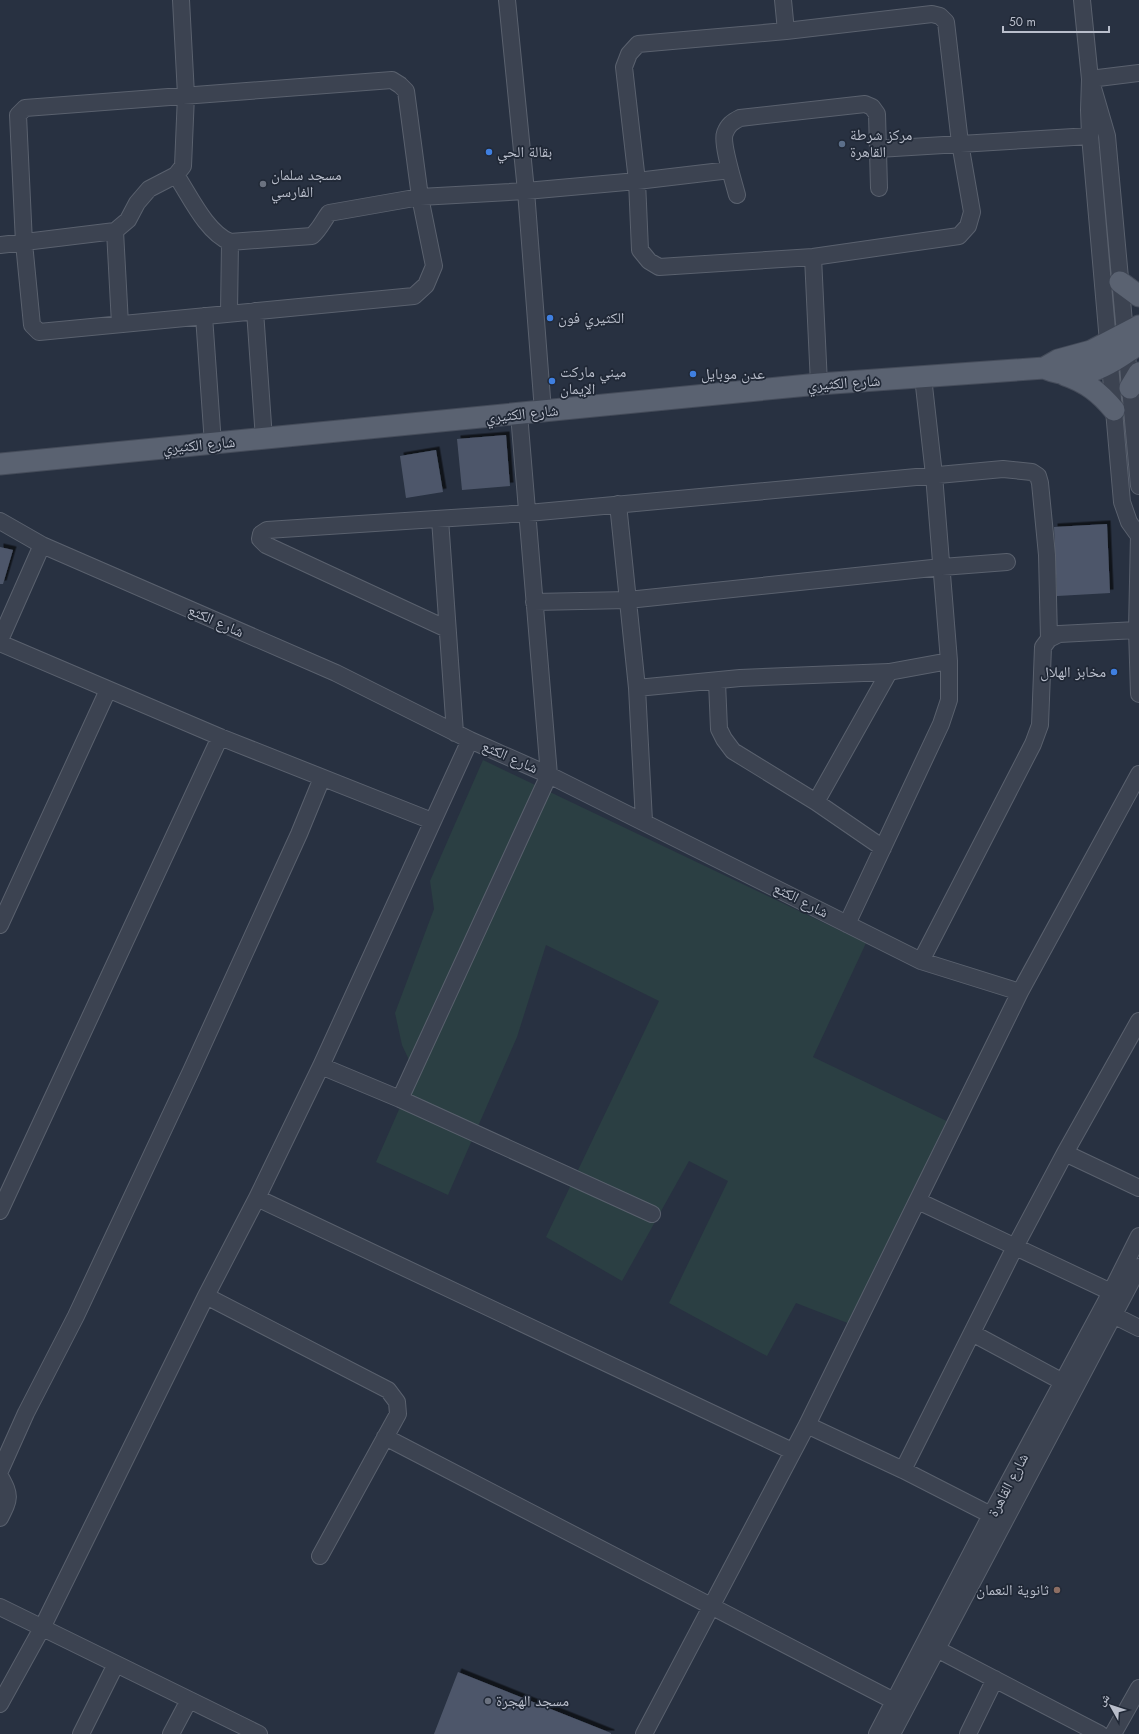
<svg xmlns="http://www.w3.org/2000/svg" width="1139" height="1734" font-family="Jost,'Noto Naskh Arabic',sans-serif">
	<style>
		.green { fill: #2b3f43 }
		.building { fill: #4e576a; filter: url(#shadow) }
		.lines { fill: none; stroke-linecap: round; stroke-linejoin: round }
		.minor-casing { stroke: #5a616e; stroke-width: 18 }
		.major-casing { stroke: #454c5a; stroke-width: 23 }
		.minor { stroke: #3c4351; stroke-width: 16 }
		.major { stroke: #5a6271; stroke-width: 21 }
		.service-dot { fill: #5c6f8a; stroke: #202836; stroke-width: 1.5 }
		.shop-dot { fill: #3f7fe0; stroke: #202836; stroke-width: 1.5 }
		.worship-dot { fill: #6b7280; stroke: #202836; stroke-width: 1.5 }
		.education-dot { fill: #8d6e63; stroke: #202836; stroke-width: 1.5 }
		.labels { text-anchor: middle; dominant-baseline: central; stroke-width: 3.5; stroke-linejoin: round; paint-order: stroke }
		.poi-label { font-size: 15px; fill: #b9becb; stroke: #202836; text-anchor: start }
		.street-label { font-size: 15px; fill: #b9becb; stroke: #202836 }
	</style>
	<defs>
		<filter id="shadow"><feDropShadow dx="3.5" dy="-3.5" stdDeviation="0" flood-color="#0009"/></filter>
	</defs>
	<rect width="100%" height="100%" fill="#283141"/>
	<path class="green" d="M483,760l383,183 -53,114 142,68 -97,202 -62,-24 -29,53 -98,-53 59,-122 -39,-20 -67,120 -76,-44 113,-236 -113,-56 -29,92 -69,158 -72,-33 39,-89 -13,-28 -7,-32 39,-104 -4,-28z"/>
	<path class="building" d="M506,435l4,51 -48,4 -5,-51z
		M436,450l7,42 -37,6 -6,-42z
		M1107,524l3,69 -53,3 -3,-69z
		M0,547l13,3 -10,34h-3z
		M458,1672l153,61v1h-177z"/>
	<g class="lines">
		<g class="minor-casing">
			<path id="minor" d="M507,0l19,191 17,220
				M783,0l3,31
				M1082,0l8,79 -1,31 1,26 32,366 7,20 10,14
				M932,14l8,2 6,6 14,121 12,69 -4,14 -9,10 -146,21 -154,10 -10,-6 -9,-11 -3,-69 -13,-114 5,-13 9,-10 148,-13z
				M1090,79l49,-6
				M392,80l8,5 6,6 14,106 14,69 -8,19 -12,11 -375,36 -7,-7 -8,-82 -6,-128 7,-7z
				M1093,88l14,48 32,350
				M878,149l212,-13
				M176,175c14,21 30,57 54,67l82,-6c8,-7 11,-15 17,-23l91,-16 106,-6 111,-10 93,-11
				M737,195c-3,-12 -16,-52 -12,-62 3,-8 7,-11 15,-15l125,-14 7,3 5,7 2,74
				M115,231l5,93
				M0,245l115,-14 13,-11 9,-17 12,-14 27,-14 7,-9 3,-71 -5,-95
				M813,257l6,127
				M255,311l9,128
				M229,313l1,-71
				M204,316l9,128
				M618,504l19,184 7,133
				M440,519l15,214
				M0,521l42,24 294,128 134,67 79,35 372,186 99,31
				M1139,534l-2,96 2,64
				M534,602l94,-2 314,-33 65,-5
				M447,629l-181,-84 -6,-6 1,-5 6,-4 261,-17 475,-44 29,3 6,4 2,7 7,72 2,84
				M0,640l42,-95
				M0,643l220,94 212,84
				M717,682l2,47 5,10 9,12 83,51 67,46
				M637,688l103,-10 149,-6 60,-11
				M816,802l73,-130
				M847,924l94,-200 8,-24v-39l-15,-186 -11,-98
				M0,925l108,-235
				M921,961l112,-217 7,-19 3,-78 6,-8 10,-5 78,-4
				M321,1066l79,33 252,115
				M400,1099l149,-324 -30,-361
				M1065,1153l74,35
				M257,1198l535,253
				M918,1201l193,91
				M0,1211l220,-474
				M206,1296l182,94 9,12 1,12 -78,142
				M1105,1311l34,17
				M972,1333l91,49
				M807,1425l96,45 88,45
				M385,1437l509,264
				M903,1470l112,-223 50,-94 74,-132
				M0,1471l26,-58 50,-97 115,-245 108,-237 23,-56
				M0,1476c11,20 10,22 0,42
				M0,1607l259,127
				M927,1644l173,90
				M0,1704l42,-76 164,-332 51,-98 64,-132 149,-326
				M81,1734l35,-70
				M171,1734l18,-34
				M644,1734l163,-309 213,-433 119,-218
				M877,1734l114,-219 120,-223 28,-56
				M892,1734l247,-467
				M968,1734l27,-55
				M1113,1734l26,-46"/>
		</g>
		<g class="major-casing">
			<path id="major" d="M1120,282l19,14
				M1044,368l14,-8 33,-9 48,-25
				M1065,375c21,7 35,18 49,35
				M1130,388l9,-15
				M0,464l819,-80 225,-16c39,16 63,-2 95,-24"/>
		</g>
		<use href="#minor" class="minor"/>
		<use href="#major" class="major"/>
	</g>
	<circle class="service-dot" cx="842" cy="144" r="4"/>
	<g class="shop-dot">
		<circle cx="489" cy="152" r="4"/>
		<circle cx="550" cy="318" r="4"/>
		<circle cx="693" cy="374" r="4"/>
		<circle cx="552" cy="381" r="4"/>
		<circle cx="1114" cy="672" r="4"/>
	</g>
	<g class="worship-dot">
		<circle cx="263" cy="184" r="4"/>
		<circle cx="488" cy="1701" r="4"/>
	</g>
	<circle class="education-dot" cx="1057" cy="1590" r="4"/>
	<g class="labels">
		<g class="poi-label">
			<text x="850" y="135">مركز شرطة<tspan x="850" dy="17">القاهرة</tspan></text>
			<text x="497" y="152">بقالة الحي</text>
			<text x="271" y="175">مسجد سلمان<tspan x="271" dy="17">الفارسي</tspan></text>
			<text x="558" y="318">الكثيري فون</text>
			<text x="560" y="372">ميني ماركت<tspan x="560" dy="17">الإيمان</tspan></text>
			<text x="701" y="374">عدن موبايل</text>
			<text x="1106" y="672" text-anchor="end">مخابز الهلال</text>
			<text x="1049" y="1590" text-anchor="end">ثانوية النعمان</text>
			<text x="496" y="1701">مسجد الهجرة</text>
		</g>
		<g class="street-label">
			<text transform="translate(844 383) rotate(-4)">شارع الكثيري</text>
			<text transform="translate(522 414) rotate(-6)">شارع الكثيري</text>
			<text transform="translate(199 445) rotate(-5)">شارع الكثيري</text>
			<text transform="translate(216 621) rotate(24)">شارع الكثع</text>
			<text transform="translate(510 757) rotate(24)">شارع الكثع</text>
			<text transform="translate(801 900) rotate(27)">شارع الكثع</text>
			<text transform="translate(1008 1485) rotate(-62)">شارع القاهرة</text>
		</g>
	</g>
	<g transform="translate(1111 1706) rotate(309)" stroke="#202836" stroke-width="3" paint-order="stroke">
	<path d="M0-3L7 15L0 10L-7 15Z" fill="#b9becb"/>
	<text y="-6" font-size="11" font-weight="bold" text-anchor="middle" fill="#b9becb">ش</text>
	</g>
	<path d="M1003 26v6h106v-6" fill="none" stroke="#b9becb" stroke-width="2"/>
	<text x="1009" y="26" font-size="12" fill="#b9becb" stroke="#202836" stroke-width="3" paint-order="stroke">50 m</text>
</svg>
